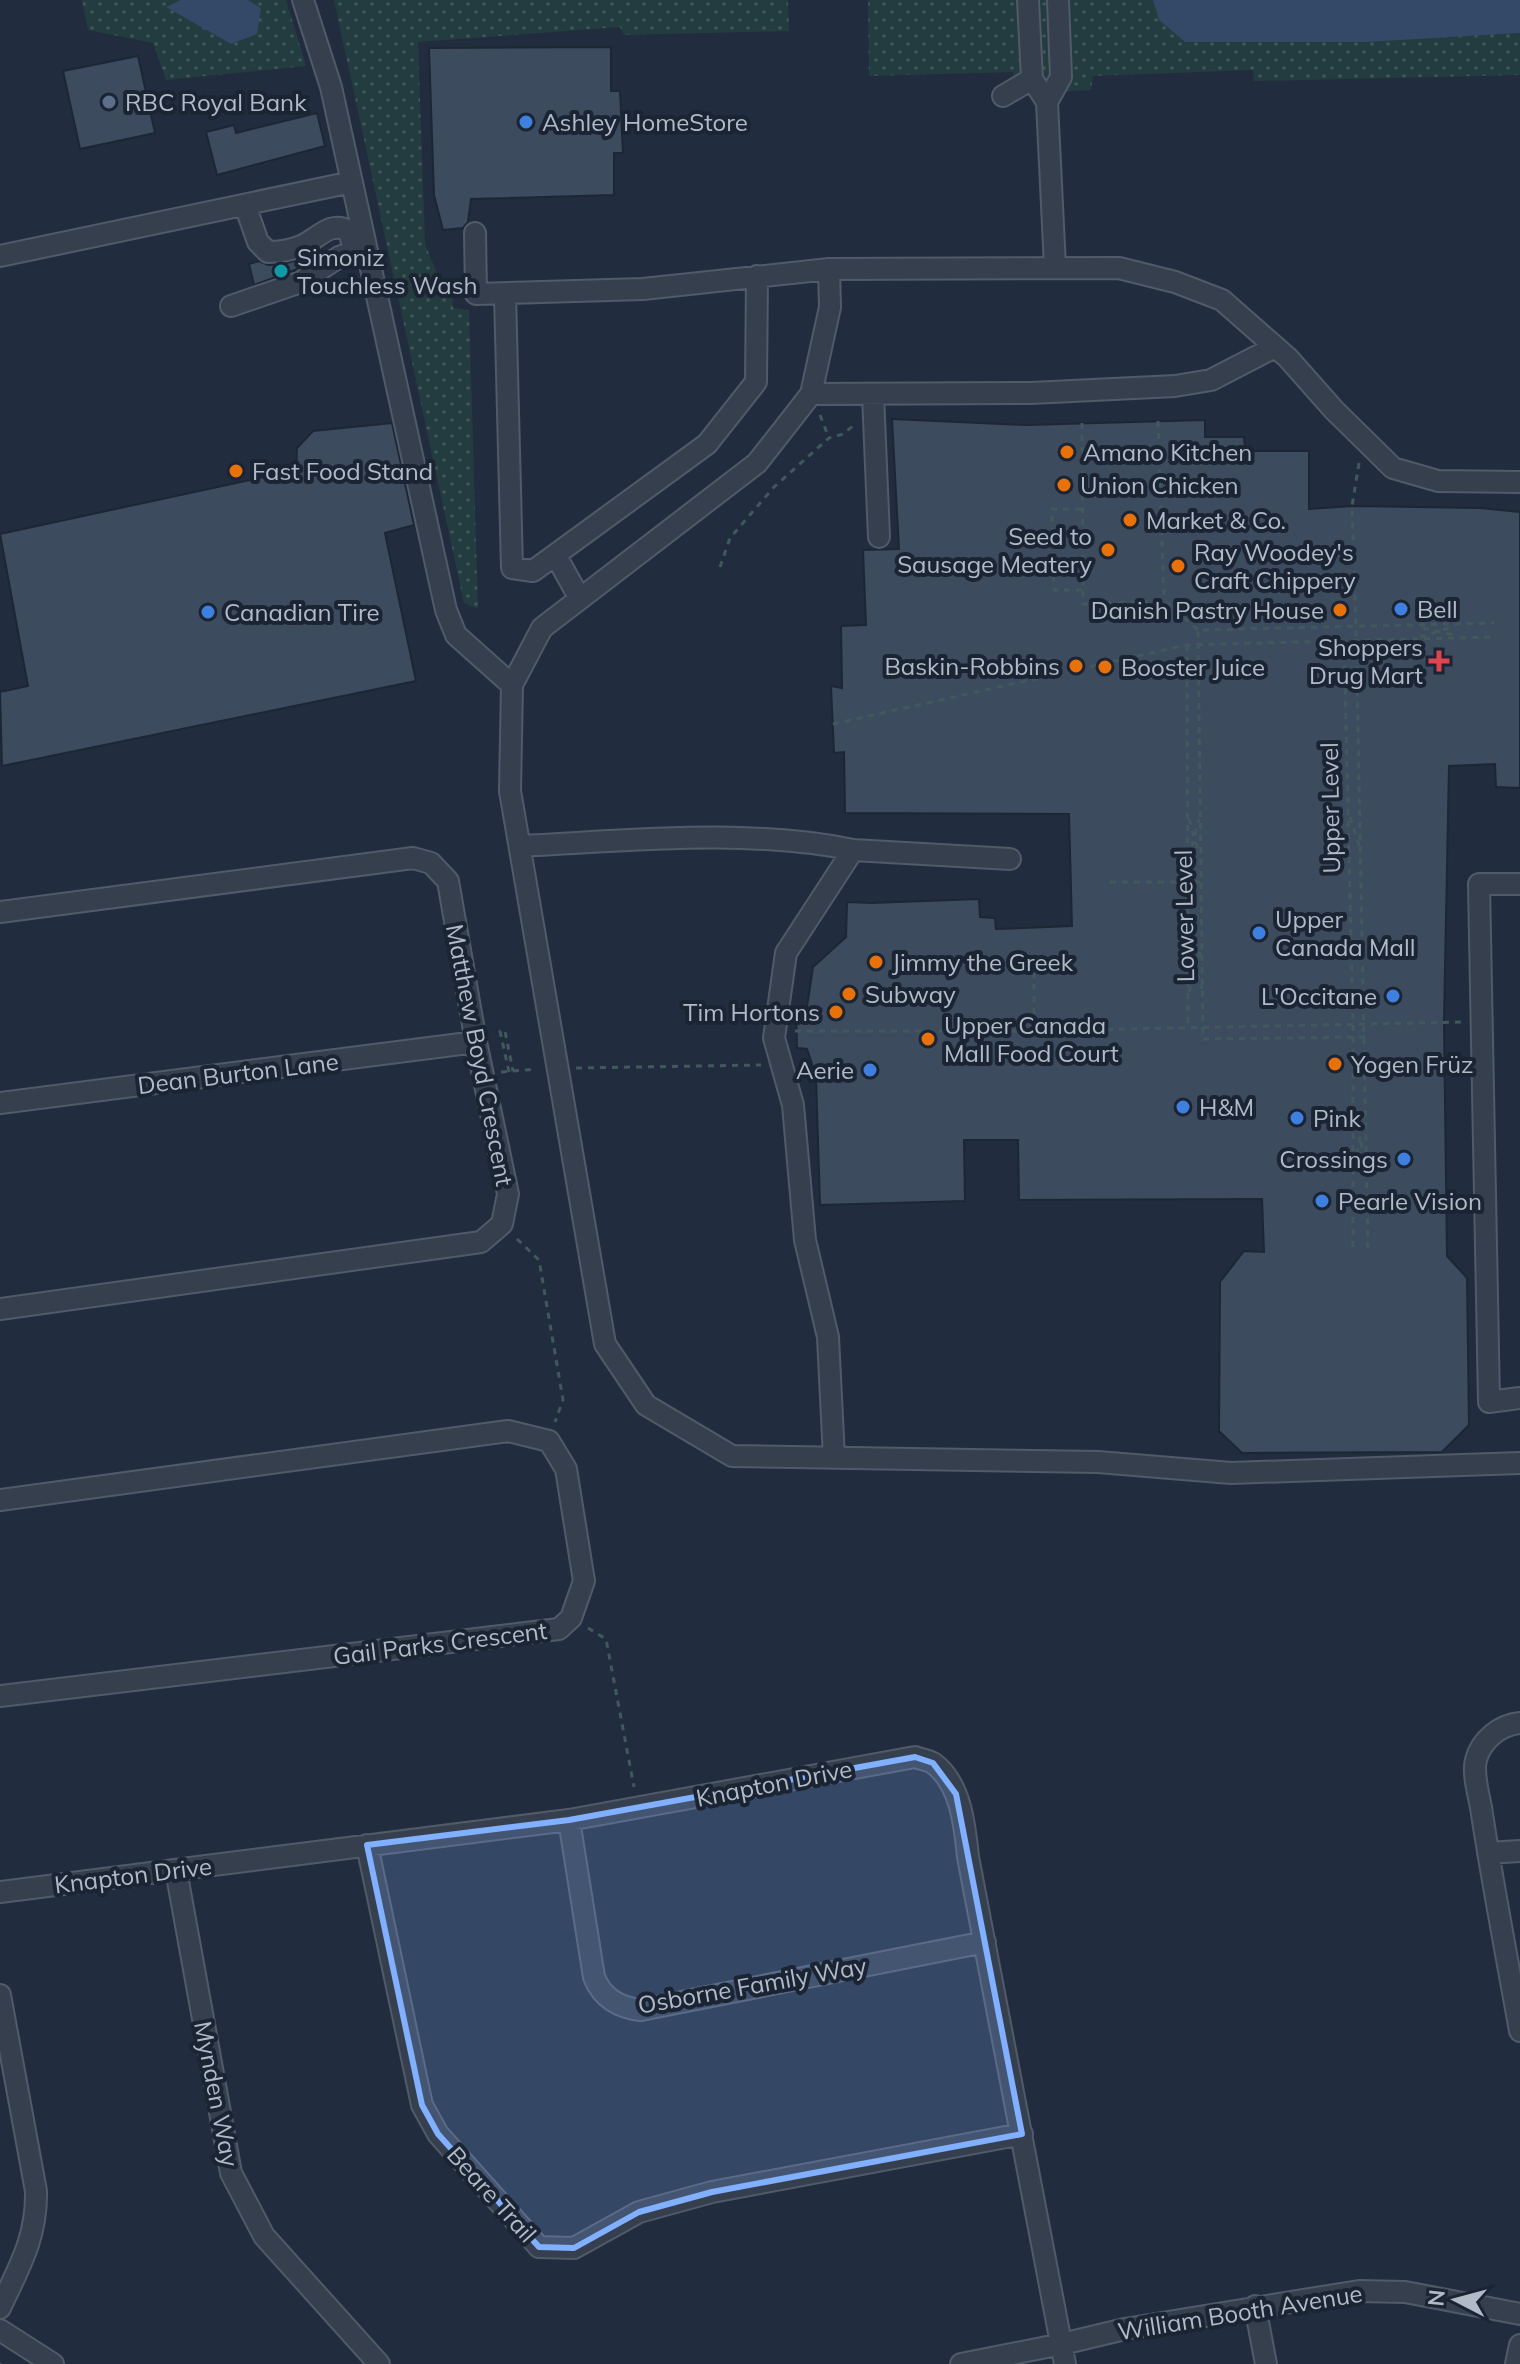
<svg xmlns="http://www.w3.org/2000/svg" width="1520" height="2364" font-family="Mulish,sans-serif">
	<style>
		.grass { fill: url(#grass-dots) }
		.water { fill: #344867 }
		.building { fill: #3d4b5e; stroke: #1d2635; stroke-width: 2 }
		.lines { fill: none; stroke-linecap: round; stroke-linejoin: round }
		.minor-casing { stroke: #515a69; stroke-width: 24 }
		.path { stroke: #41595c; stroke-width: 3; stroke-dasharray: 6 6; stroke-linecap: butt }
		.minor { stroke: #353f4e; stroke-width: 20 }
		.marked { fill: #80b0ff; fill-opacity: 0.2; stroke: #80b0ff; stroke-width: 6; stroke-linejoin: round }
		.service-dot { fill: #5c6f8a; stroke: #1b2433; stroke-width: 3 }
		.shop-dot { fill: #3f7fe0; stroke: #1b2433; stroke-width: 3 }
		.culture-dot { fill: #0f9aa8; stroke: #1b2433; stroke-width: 3 }
		.food-dot { fill: #e8710a; stroke: #1b2433; stroke-width: 3 }
		.health-dot { fill: #e0444e; stroke: #1b2433; stroke-width: 3 }
		.labels { text-anchor: middle; dominant-baseline: central; stroke-width: 8; stroke-linejoin: round; paint-order: stroke }
		.poi-label { font-size: 24px; fill: #b1bac9; stroke: #1b2433; text-anchor: start }
		.street-label { font-size: 24px; fill: #b1bac9; stroke: #1b2433 }
	</style>
	<defs>
		<pattern id="grass-dots" width="8" height="8" patternUnits="userSpaceOnUse" patternTransform="scale(2)"><rect width="8" height="8" fill="#233c3f"/><path d="M2 2h.1M6 6h.1" fill="none" stroke="#415659" stroke-width="1.8" stroke-linecap="round"/></pattern>
	</defs>
	<rect width="100%" height="100%" fill="#212d3e"/>
	<path class="grass" d="M82,0h204l20,66 -140,14 -13,-37 -65,-13z
		M334,0h454l1,31 -165,4 -4,-8 -202,15 7,202 15,37 11,1 2,26 16,2 9,299 -14,-6z
		M868,0h652v75l-266,6 -1,-11 -160,6 -2,14 -75,3 -3,-21 -144,4z"/>
	<path class="water" d="M181,0h67l13,8 -4,26 -26,10 -65,-37z
		M1153,0h367v33l-153,9h-182l-26,-22z"/>
	<path class="building" d="M611,47v44h9l3,62h-9v42l-143,4 -3,23 -5,6 -20,2 -9,-35 -5,-147z
		M138,56l17,77 -75,16 -17,-78z
		M317,113l8,33 -108,29 -11,-43 28,-7 2,8z
		M309,257l1,4 -15,9 -41,15 -5,-21 10,-3 9,4 15,-1z
		M892,419l133,6 180,-5v17h39l1,14h64v58l43,-3 128,2 40,4v276l-24,-1 -1,-23 -46,2 -5,255 3,235 20,22 2,147 -27,27 -200,1 -23,-22 1,-149 24,-31 20,1 -2,-53 -243,1 -1,-60h-54l1,61 -145,4 -4,-129 -9,-27 -10,-1 -1,-41h11l6,-40 33,-30 1,-35 24,1 108,-4 1,18 15,1 1,11 76,-3 -3,-112 -224,-1 -1,-61 -10,1 -3,-67 11,2 -1,-62 25,-1 -3,-75 36,-1z
		M392,423l22,102 -29,8 31,148 -414,85 -2,-74 28,-6 -28,-152 296,-64 1,-22 16,-17z"/>
	<g class="lines">
		<g class="minor-casing">
			<path id="minor" d="M303,0l28,87 115,523 10,25 56,50
				M1028,0l4,79 15,23 8,165
				M1003,96l29,-17
				M1047,102l14,-25 -3,-77
				M475,233l1,61 167,-5 186,-20 290,-1 56,14 47,18 66,58 46,52 59,58 45,13 82,1
				M0,256l352,-74
				M829,269l1,38 -19,87 -54,69 -215,165 -30,57 -2,106 95,553 41,61 86,51 366,6 133,11 289,-10
				M505,294l7,274 21,3 174,-127 49,-62 1,-106
				M231,306l70,-24 38,-25 11,-4 3,-7 -4,-15c-19,-11 -31,8 -48,15 -10,4 -21,6 -33,6l-10,-10 -13,-37
				M811,394l220,-1 144,-7 36,-6 64,-33
				M873,395l6,142
				M556,556l24,43
				M520,846c107,-5 228,-18 333,4l-67,103 -12,85 19,67 12,135 23,97 6,121
				M853,850l157,9
				M1520,884h-41l10,518 31,-4
				M0,912l413,-54 18,5 17,18 28,161 32,152 -6,30 -21,18 -481,67
				M0,1103l476,-61
				M0,1500l508,-69 41,10 17,28 18,112 -13,37 -12,11 -559,67
				M1520,1723c-20,2 -39,17 -44,37 -4,15 4,38 6,54 11,72 25,144 38,217
				M569,1820l25,157c8,21 26,31 47,33l344,-68
				M367,1845l55,260 16,29 101,113 35,1 65,-36 73,-20 310,-58
				M1488,1853l32,-2
				M176,1870l55,303 33,63 115,128
				M0,1892l569,-72 346,-63c5,2 13,3 18,6 28,20 32,64 35,94l97,507
				M0,1995l36,196c1,47 -17,76 -36,117
				M1255,2306l11,58
				M0,2330l53,34
				M961,2364l101,-20 63,-15 234,-38 46,1 115,22
				M1516,2364l4,-19"/>
		</g>
		<path class="path" d="M820,415l9,23
			M1158,421l6,180
			M1082,423l1,181 81,-3 34,29
			M1359,463l-7,43 4,122 12,622
			M1081,509h-29l2,81h29
			M720,567l10,-29 44,-51 55,-49 14,-4 11,-9
			M1423,628l36,8
			M1420,637l35,-11
			M1344,641l9,382v226
			M1187,645l1,380
			M833,724l354,-79 303,-8
			M1350,817l10,31
			M1189,819l10,35
			M1189,858l10,-39
			M1110,882h91
			M1190,950l12,39
			M1034,960v71
			M1189,992l12,-43
			M795,1031h239l429,-9
			M1365,1037l-162,2 -5,-409 296,-7
			M576,1068l185,-3
			M501,1072l36,-3
			M509,1072l-9,-41h5l8,40
			M1355,1114l4,20
			M1361,1142l4,20
			M1355,1166l9,-52
			M517,1239l22,21 24,140 -8,22
			M588,1628l18,11 28,148
			M0,2363v1"/>
		<use href="#minor" class="minor"/>
	</g>
	<path class="marked" d="M915,1757l18,6 23,31 66,340 -310,58 -73,20 -65,36 -35,-1 -101,-113 -16,-29 -55,-260 202,-25z"/>
	<circle class="service-dot" cx="109" cy="102" r="8"/>
	<g class="shop-dot">
		<circle cx="526" cy="122" r="8"/>
		<circle cx="1401" cy="609" r="8"/>
		<circle cx="208" cy="612" r="8"/>
		<circle cx="1259" cy="933" r="8"/>
		<circle cx="1393" cy="996" r="8"/>
		<circle cx="870" cy="1070" r="8"/>
		<circle cx="1183" cy="1107" r="8"/>
		<circle cx="1297" cy="1118" r="8"/>
		<circle cx="1404" cy="1159" r="8"/>
		<circle cx="1322" cy="1201" r="8"/>
	</g>
	<circle class="culture-dot" cx="281" cy="271" r="8"/>
	<g class="food-dot">
		<circle cx="1067" cy="452" r="8"/>
		<circle cx="236" cy="471" r="8"/>
		<circle cx="1064" cy="485" r="8"/>
		<circle cx="1130" cy="520" r="8"/>
		<circle cx="1108" cy="550" r="8"/>
		<circle cx="1178" cy="566" r="8"/>
		<circle cx="1340" cy="610" r="8"/>
		<circle cx="1076" cy="666" r="8"/>
		<circle cx="1105" cy="667" r="8"/>
		<circle cx="876" cy="962" r="8"/>
		<circle cx="849" cy="994" r="8"/>
		<circle cx="836" cy="1012" r="8"/>
		<circle cx="928" cy="1039" r="8"/>
		<circle cx="1335" cy="1064" r="8"/>
	</g>
	<path class="health-dot" d="M1435 649h8v8h8v8h-8v8h-8v-8h-8v-8h8z"/>
	<g class="labels">
		<g class="poi-label">
			<text x="125" y="102">RBC Royal Bank</text>
			<text x="542" y="122">Ashley HomeStore</text>
			<text x="297" y="257">Simoniz<tspan x="297" dy="28">Touchless Wash</tspan></text>
			<text x="1083" y="452">Amano Kitchen</text>
			<text x="252" y="471">Fast Food Stand</text>
			<text x="1080" y="485">Union Chicken</text>
			<text x="1146" y="520">Market &amp; Co.</text>
			<text x="1092" y="536" text-anchor="end">Seed to<tspan x="1092" dy="28">Sausage Meatery</tspan></text>
			<text x="1194" y="552">Ray Woodey's<tspan x="1194" dy="28">Craft Chippery</tspan></text>
			<text x="1417" y="609">Bell</text>
			<text x="1324" y="610" text-anchor="end">Danish Pastry House</text>
			<text x="224" y="612">Canadian Tire</text>
			<text x="1423" y="647" text-anchor="end">Shoppers<tspan x="1423" dy="28">Drug Mart</tspan></text>
			<text x="1060" y="666" text-anchor="end">Baskin-Robbins</text>
			<text x="1121" y="667">Booster Juice</text>
			<text x="1275" y="919">Upper<tspan x="1275" dy="28">Canada Mall</tspan></text>
			<text x="892" y="962">Jimmy the Greek</text>
			<text x="865" y="994">Subway</text>
			<text x="1377" y="996" text-anchor="end">L'Occitane</text>
			<text x="820" y="1012" text-anchor="end">Tim Hortons</text>
			<text x="944" y="1025">Upper Canada<tspan x="944" dy="28">Mall Food Court</tspan></text>
			<text x="1351" y="1064">Yogen Früz</text>
			<text x="854" y="1070" text-anchor="end">Aerie</text>
			<text x="1199" y="1107">H&amp;M</text>
			<text x="1313" y="1118">Pink</text>
			<text x="1388" y="1159" text-anchor="end">Crossings</text>
			<text x="1338" y="1201">Pearle Vision</text>
		</g>
		<g class="street-label">
			<text transform="translate(1330 808) rotate(-91)">Upper Level</text>
			<text transform="translate(1184 916) rotate(-91)">Lower Level</text>
			<text transform="translate(480 1055) rotate(79)">Matthew Boyd Crescent</text>
			<text transform="translate(238 1073) rotate(-7)">Dean Burton Lane</text>
			<text transform="translate(440 1643) rotate(-7)">Gail Parks Crescent</text>
			<text transform="translate(774 1783) rotate(-11)">Knapton Drive</text>
			<text transform="translate(133 1875) rotate(-7)">Knapton Drive</text>
			<text transform="translate(752 1985) rotate(-10)">Osborne Family Way</text>
			<text transform="translate(217 2094) rotate(79)">Mynden Way</text>
			<text transform="translate(492 2194) rotate(48)">Beare Trail</text>
			<text transform="translate(1240 2312) rotate(-9)">William Booth Avenue</text>
		</g>
	</g>
	<g transform="translate(1456 2300) rotate(276)" stroke="#1b2433" stroke-width="6" paint-order="stroke">
	<path d="M0-6L14 30L0 20L-14 30Z" fill="#b1bac9"/>
	<text y="-12" font-size="22" font-weight="bold" text-anchor="middle" fill="#b1bac9">N</text>
	</g>
</svg>
